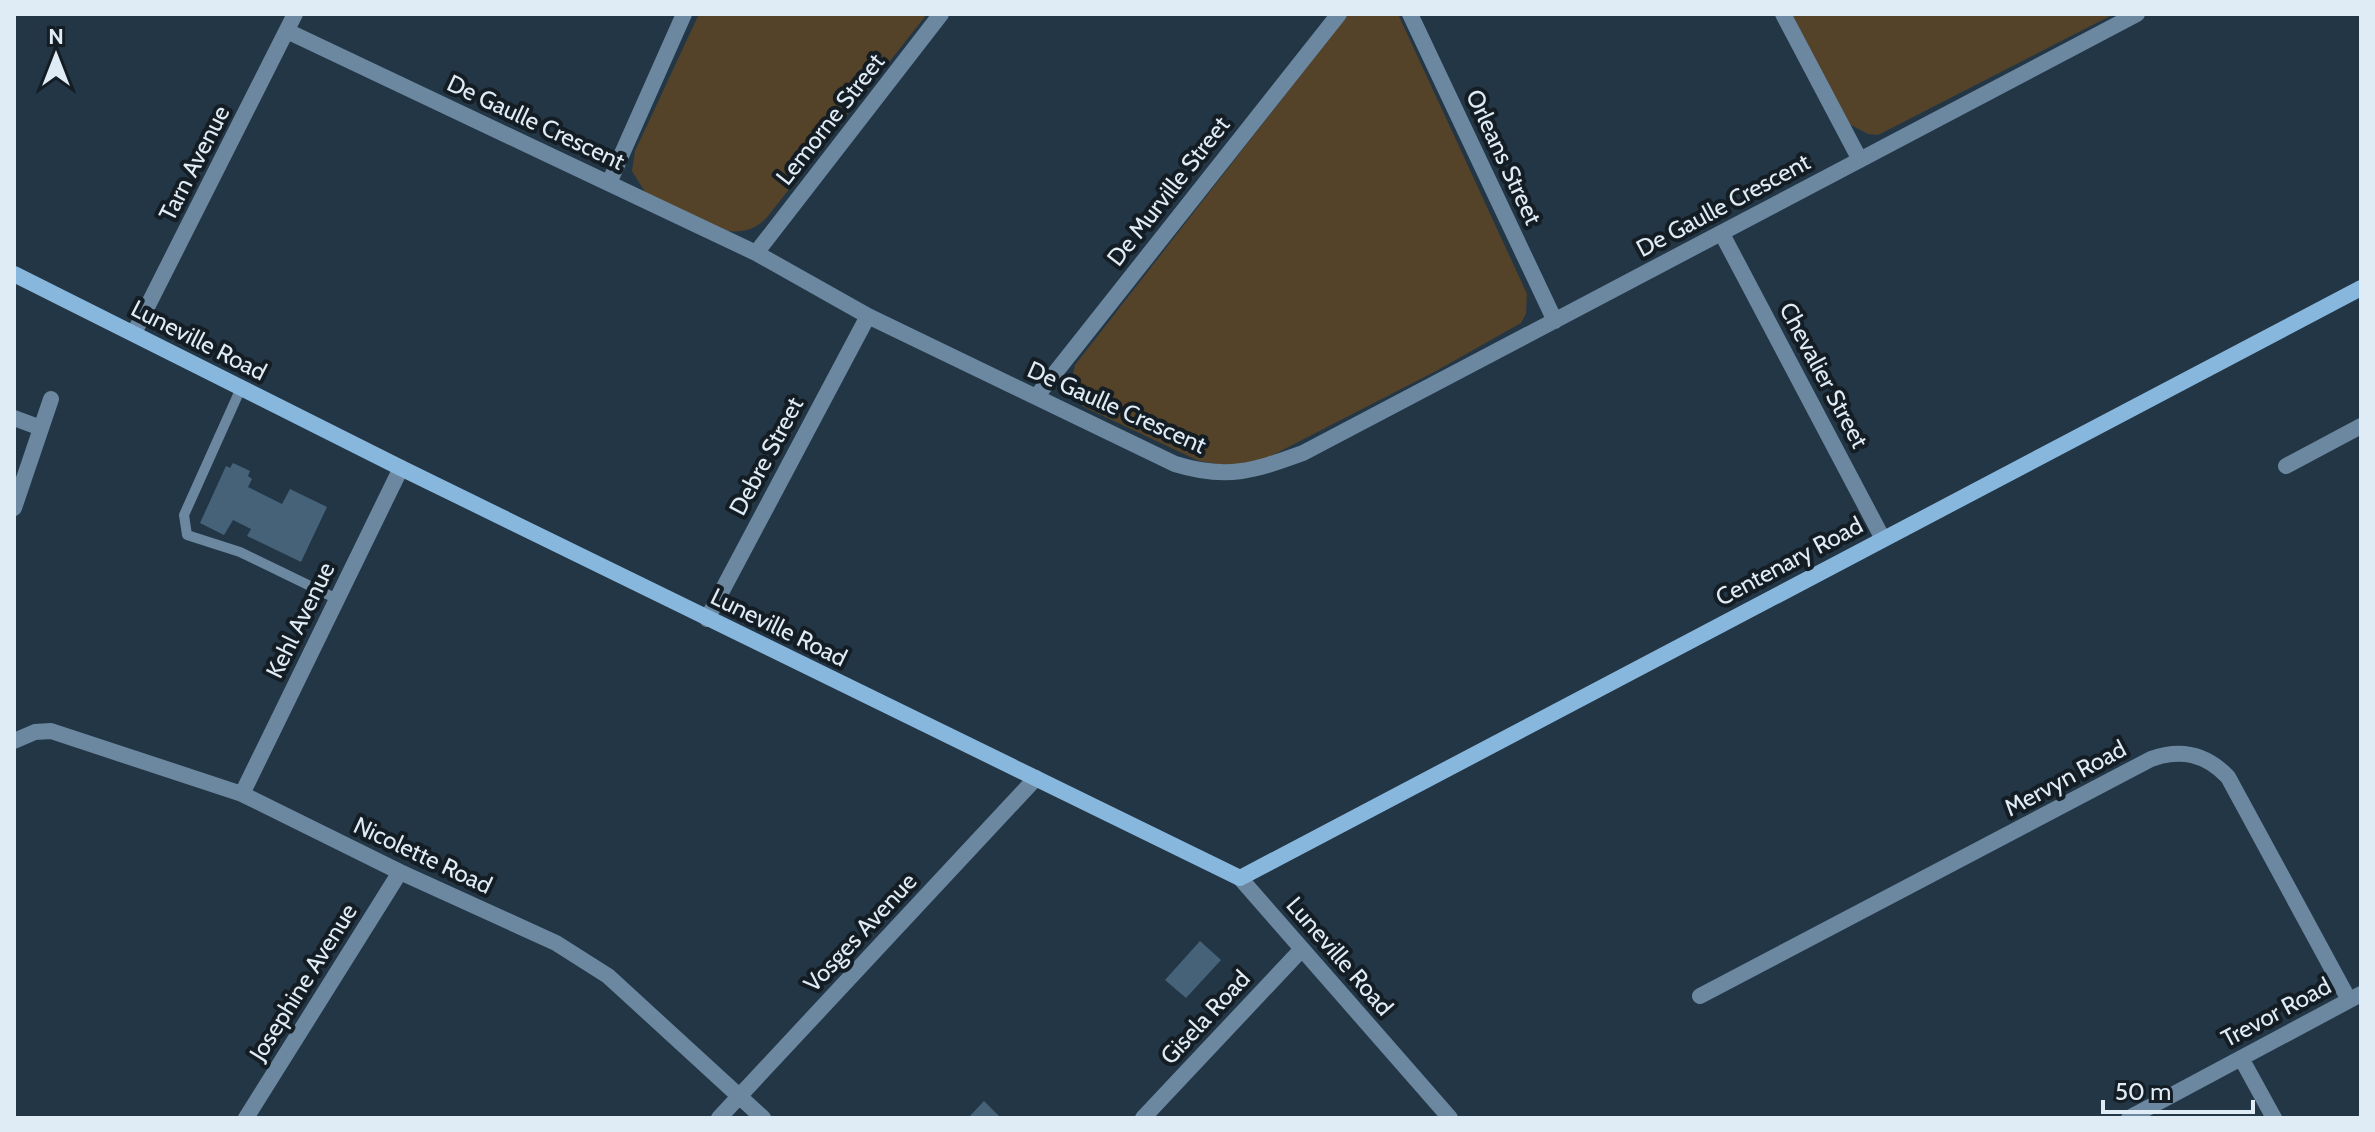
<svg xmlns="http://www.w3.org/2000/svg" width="2375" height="1132" font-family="Cabin,sans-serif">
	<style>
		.green { fill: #544328 }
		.building { fill: #456279 }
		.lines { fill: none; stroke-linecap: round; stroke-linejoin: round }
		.lane { stroke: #6b88a0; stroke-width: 10 }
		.street { stroke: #6b88a0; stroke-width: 16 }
		.secondary { stroke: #88b7de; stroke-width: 16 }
		.labels { text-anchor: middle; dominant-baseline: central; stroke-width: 8; stroke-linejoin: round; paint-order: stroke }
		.street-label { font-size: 24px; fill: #dfebf5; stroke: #141d24 }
	</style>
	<rect width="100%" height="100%" fill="#233646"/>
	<path class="green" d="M699,14h228l-159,202c-11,13 -24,17 -41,15l-82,-39 -13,-21 3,-20z
		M1348,14h50l129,280 -1,20 -5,9 -85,48 -173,89 -32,6 -32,-5 -117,-55 -12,-17 5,-24z
		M1792,14h322l-236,121 -10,-1 -19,-10z"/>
	<path class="building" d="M233,463l17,8 -2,5 4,3 -4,8 34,17 8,-15 37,18 -26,55 -54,-26 4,-7 -18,-9 -9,15 -24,-12 26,-57 4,2z
		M1200,941l21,19 -35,38 -21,-18z
		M984,1101l17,17h-33z"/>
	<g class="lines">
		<path class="lane" d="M241,388l-57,127 3,20 53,17 97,47"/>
		<path class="street" d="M1410,14l145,307
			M1783,14l77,146
			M287,31l469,222 112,63 307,148c52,16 78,7 128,-11l834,-439
			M609,183l75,-169
			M1722,234l161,305
			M756,253l185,-239
			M134,333l161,-319
			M1036,397l303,-383
			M14,418l27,10
			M2286,466l75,-40
			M14,508l37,-109
			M707,619l161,-303
			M14,741l21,-9 16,-1 191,63 158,78 156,71 52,33 155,142
			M242,794l159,-326
			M1240,878l210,240
			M1700,996l451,-237c30,-11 55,-5 77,18l121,223
			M2241,1058l33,60
			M246,1118l154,-246
			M719,1118l317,-340
			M1143,1118l159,-169
			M2129,1118l232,-124"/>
		<path class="secondary" d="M14,274l387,194 839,410 1121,-590"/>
	</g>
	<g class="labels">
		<g class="street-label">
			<text transform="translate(830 119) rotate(-52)">Lemorne Street</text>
			<text transform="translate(536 122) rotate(25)">De Gaulle Crescent</text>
			<text transform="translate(1504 157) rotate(65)">Orleans Street</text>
			<text transform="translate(194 163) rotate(-63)">Tarn Avenue</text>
			<text transform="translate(1168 191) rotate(-52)">De Murville Street</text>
			<text transform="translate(1723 205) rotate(-28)">De Gaulle Crescent</text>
			<text transform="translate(199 340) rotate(27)">Luneville Road</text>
			<text transform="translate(1824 375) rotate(62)">Chevalier Street</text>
			<text transform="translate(1117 407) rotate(24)">De Gaulle Crescent</text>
			<text transform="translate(766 456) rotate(-62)">Debre Street</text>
			<text transform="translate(1789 561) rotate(-28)">Centenary Road</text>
			<text transform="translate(300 620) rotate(-64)">Kehl Avenue</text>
			<text transform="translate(779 627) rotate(26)">Luneville Road</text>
			<text transform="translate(2065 778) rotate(-28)">Mervyn Road</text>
			<text transform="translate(423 855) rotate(25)">Nicolette Road</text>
			<text transform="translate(860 932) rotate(-47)">Vosges Avenue</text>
			<text transform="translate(1340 956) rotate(49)">Luneville Road</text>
			<text transform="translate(303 982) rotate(-58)">Josephine Avenue</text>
			<text transform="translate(2276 1012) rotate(-28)">Trevor Road</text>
			<text transform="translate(1205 1017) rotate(-47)">Gisela Road</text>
		</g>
	</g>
	<rect width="2375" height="1132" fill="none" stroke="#dfebf5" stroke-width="32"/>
	<g transform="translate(56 56)" stroke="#141d24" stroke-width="6" paint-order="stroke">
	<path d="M0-6L14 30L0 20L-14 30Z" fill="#dfebf5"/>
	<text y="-12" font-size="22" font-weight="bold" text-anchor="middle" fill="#dfebf5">N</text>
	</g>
	<path d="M2103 1100v12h150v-12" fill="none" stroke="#dfebf5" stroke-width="4"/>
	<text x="2115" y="1100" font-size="24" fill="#dfebf5" stroke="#141d24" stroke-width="6" paint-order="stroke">50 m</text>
</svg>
